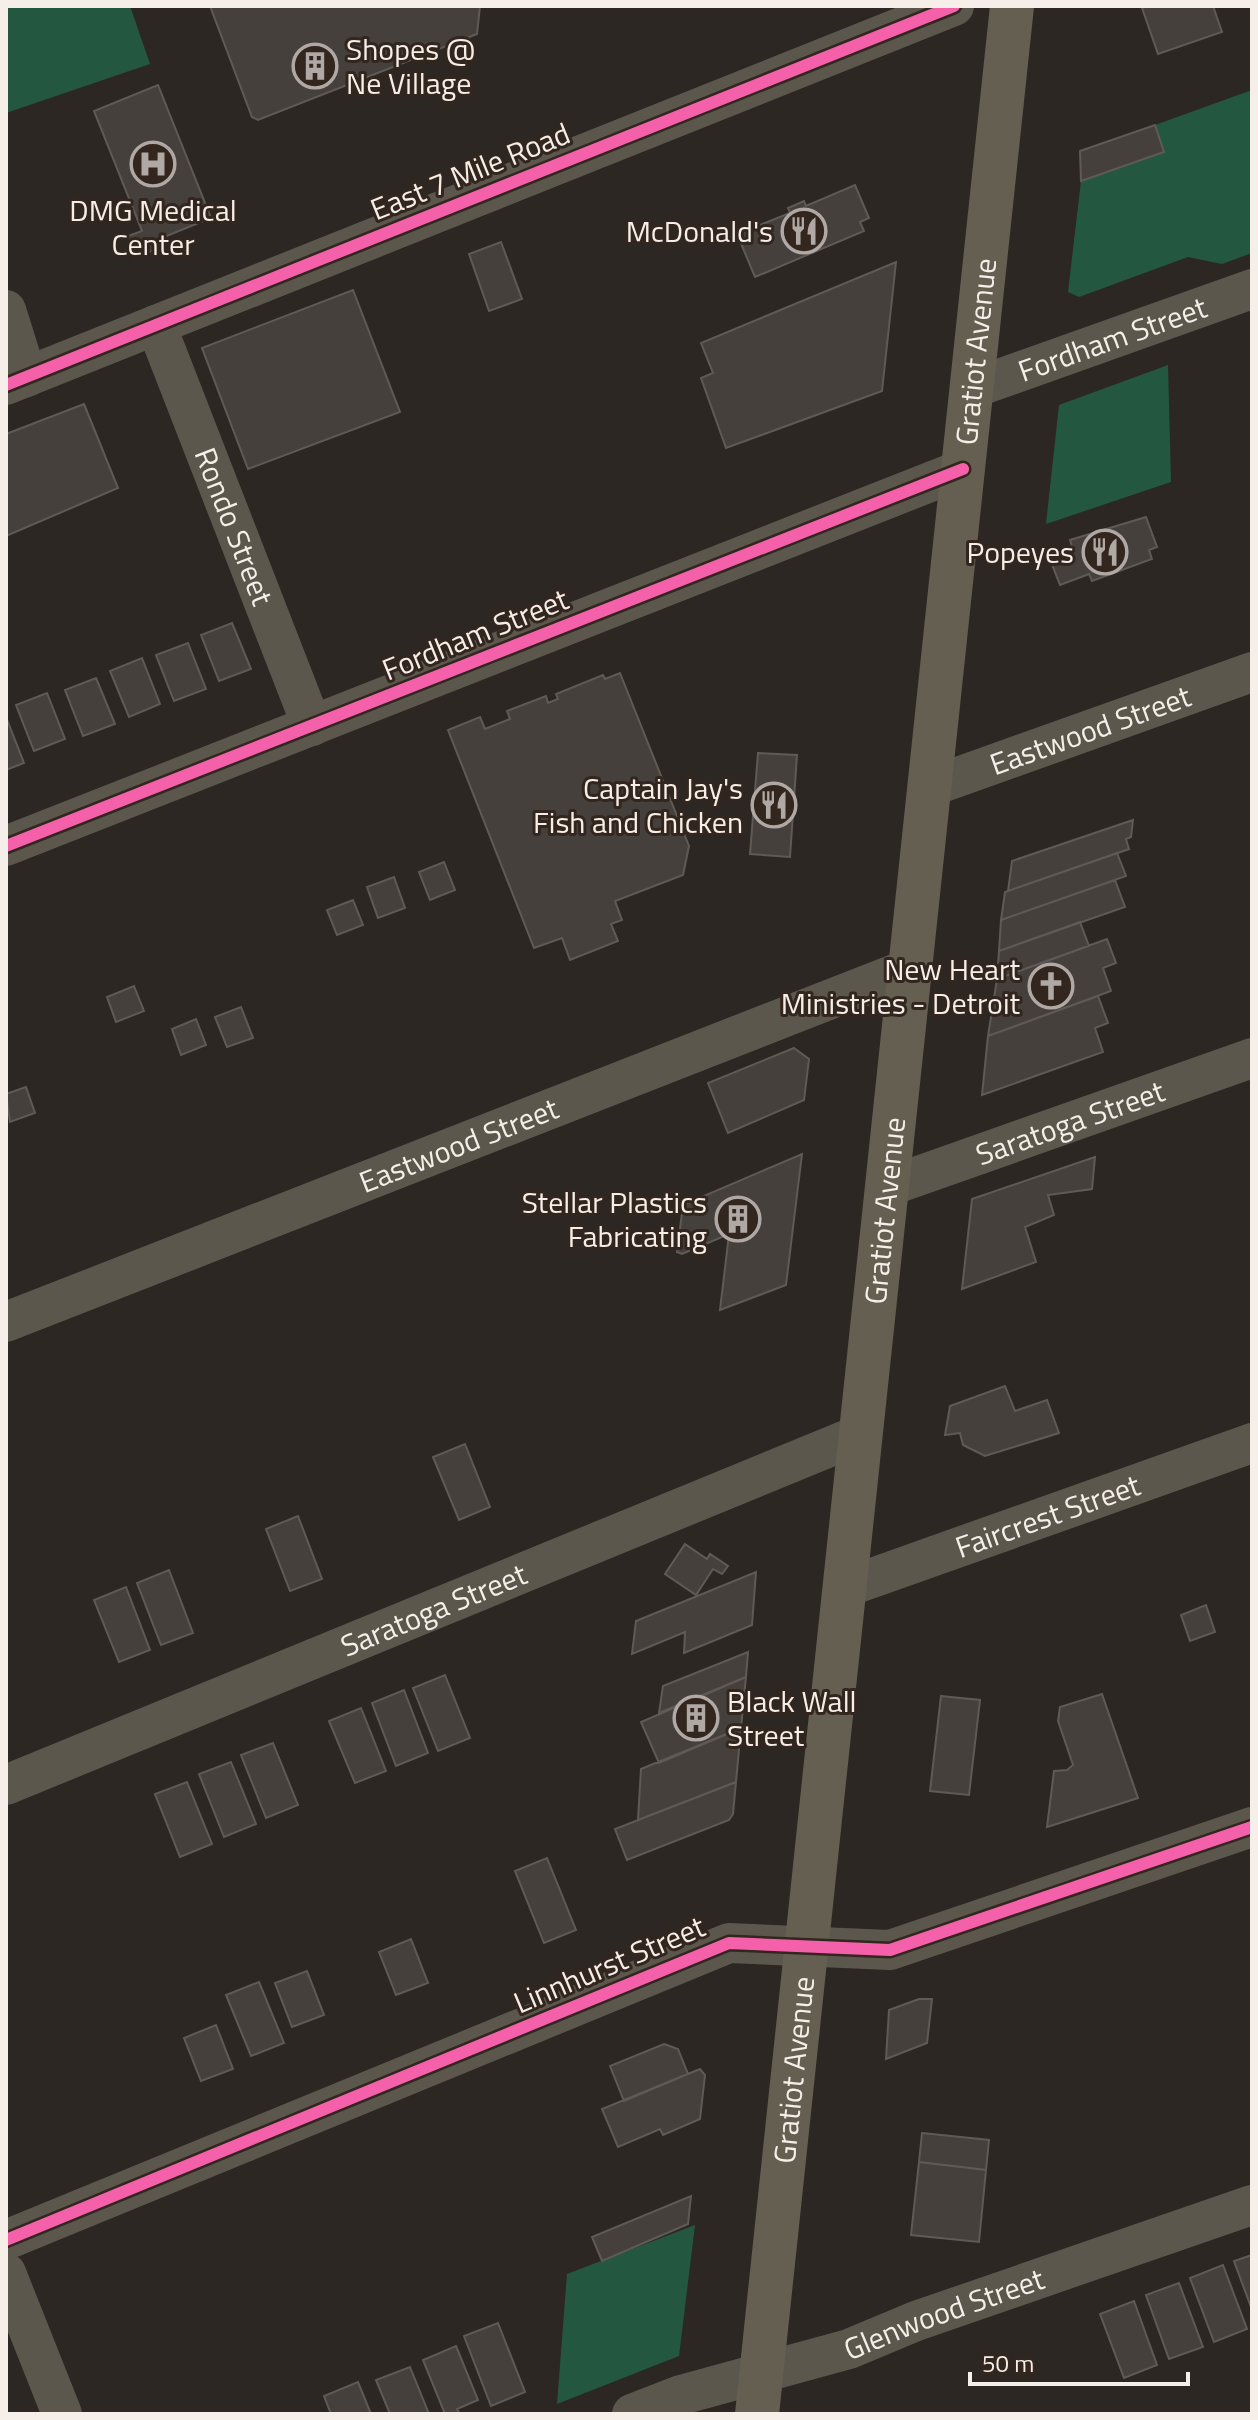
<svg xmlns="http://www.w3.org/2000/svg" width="1258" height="2420" font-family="'Titillium Web',sans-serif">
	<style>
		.green { fill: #24573f }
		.building { fill: #45403c; stroke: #605a56; stroke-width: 2 }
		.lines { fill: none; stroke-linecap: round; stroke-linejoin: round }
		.minor { stroke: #5b574d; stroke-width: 40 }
		.major { stroke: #645f51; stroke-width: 44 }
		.cycleway-casing { stroke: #32261e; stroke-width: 17 }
		.cycleway { stroke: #f560ab; stroke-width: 12 }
		.labels { text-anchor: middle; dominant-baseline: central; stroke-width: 6; stroke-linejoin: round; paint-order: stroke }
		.poi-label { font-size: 30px; fill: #f6eee9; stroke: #32261e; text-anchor: end }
		.street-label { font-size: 30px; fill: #f6eee9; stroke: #32261e }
	</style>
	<rect width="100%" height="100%" fill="#2d2723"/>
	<path class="green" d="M6,6h124l20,58 -144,49z
		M1252,90v163l-30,11 -34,-7 -109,40 -11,-5 13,-111 82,-29 -8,-27z
		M1168,365l3,117 -125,42 13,-119z
		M695,2225l-16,131 -122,48 10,-130z"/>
	<path class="building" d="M210,6h270l-3,28 -219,86 -6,-3z
		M1148,6h65l9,26 -64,22 -16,-46z
		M158,85l53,133 -52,21 3,8 -26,10 -8,-21 14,-5 -48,-120z
		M1155,125l9,27 -83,29 -1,-30z
		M855,185l14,33 -9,4 4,9 -109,46 -18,-43 53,-21 -2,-5 16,-7 2,5z
		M501,242l21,57 -33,12 -20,-57z
		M896,262l-14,129 -156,57 -25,-70 12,-5 -12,-30z
		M353,290l47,122 -152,57 -46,-121z
		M84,404l34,84 -112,48v-102z
		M1146,517l11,30 -8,3 3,9 -60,22 -3,-7 -29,11 -12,-31 24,-8 -2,-6z
		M232,623l19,46 -32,12 -18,-46z
		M188,643l18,46 -32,12 -18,-46z
		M142,658l18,46 -31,13 -19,-46z
		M620,673l69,173 -6,29 -68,26 7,19 -11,4 7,17 -48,19 -8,-22 -28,10 -86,-218 32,-13 5,12 25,-10 -3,-8 39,-15 2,7 10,-4 -2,-5 47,-19 2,4z
		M96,678l19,46 -32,12 -18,-46z
		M47,693l18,46 -31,12 -18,-46z
		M6,717l18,46 -18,7z
		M758,753l39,2 -7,102 -40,-3z
		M1133,820l-2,17 -5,2 3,10 -121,42 4,-30z
		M1117,853l9,23 -125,44 4,-28z
		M444,862l11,28 -25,10 -11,-28z
		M394,877l11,31 -27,10 -11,-31z
		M1115,880l10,27 -126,44 2,-31z
		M353,900l10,25 -26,10 -10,-25z
		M1080,922l9,24 -92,33 2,-28z
		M1107,939l9,24 -13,5 8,23 -123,45 9,-57z
		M134,986l10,25 -28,11 -9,-25z
		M1098,996l10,27 -13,5 8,24 -121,43 6,-59z
		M241,1007l12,31 -26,9 -12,-30z
		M196,1019l10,26 -25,10 -9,-26z
		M794,1048l15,11 -5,41 -76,33 -20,-50z
		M26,1087l9,26 -25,9 -4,-28z
		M802,1154l-16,131 -66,25 9,-76 -47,20 -5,-2 6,-47z
		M1095,1157l-3,32 -44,6 6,20 -29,12 11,35 -74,27 10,-90z
		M1005,1386l10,25 32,-11 12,33 -74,23 -22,-11 -3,-12 -15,2 5,-29z
		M465,1444l25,63 -31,13 -26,-63z
		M298,1516l24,63 -32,12 -24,-62z
		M685,1544l22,15 3,-5 18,12 -6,8 -9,-5 -17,26 -31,-21z
		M169,1570l24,63 -32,12 -24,-62z
		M756,1572l-4,53 -68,28 1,-21 -53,22 4,-33z
		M126,1587l24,63 -31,12 -25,-62z
		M1206,1605l9,27 -25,9 -9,-26z
		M748,1652l-2,25 -87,36 4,-27z
		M445,1675l25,63 -32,13 -25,-63z
		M746,1677l-5,51 -82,35 -18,-41z
		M404,1690l24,63 -32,13 -24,-63z
		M1102,1694l36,104 -91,29 7,-56 13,-1 6,-5 -15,-44 2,-14z
		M941,1696l39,4 -11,95 -39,-4z
		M361,1708l25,63 -31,12 -26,-62z
		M741,1728l-5,54 -98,38 3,-51z
		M273,1743l25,62 -32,13 -25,-63z
		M231,1762l25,62 -32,13 -25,-63z
		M187,1782l25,62 -32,13 -25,-63z
		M736,1782l-3,32 -4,6 -102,40 -12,-31z
		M547,1858l29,72 -32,13 -29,-72z
		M411,1939l17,44 -32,12 -17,-43z
		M307,1971l17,44 -32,12 -17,-44z
		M259,1982l25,61 -33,13 -25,-61z
		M919,1999h13l-5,44 -41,16 3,-49z
		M216,2025l17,44 -32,12 -17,-43z
		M664,2044l14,5 10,25 -64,27 -14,-35z
		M700,2069l5,6 -5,44 -37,16 -3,-6 -42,18 -16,-38z
		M922,2133l67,7 -3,30 -67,-8z
		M919,2162l67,8 -7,72 -68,-7z
		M691,2196l-3,28 -86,37 -10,-24z
		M1252,2255v55l-18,-49z
		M1223,2265l24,64 -33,13 -24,-64z
		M1179,2283l24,64 -34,12 -23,-64z
		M1134,2301l23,64 -33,13 -24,-64z
		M498,2323l27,69 -34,14 -27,-70z
		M456,2346l22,54 -21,9 3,5h-15l-22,-54z
		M410,2367l19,47h-39l-14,-34z
		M358,2382l13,32h-40l-7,-18z"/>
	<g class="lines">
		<g class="minor">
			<path d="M6,310l21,67"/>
			<path id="s1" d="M156,325l156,401"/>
			<path d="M6,385l948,-379"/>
			<path id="s2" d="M971,389l281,-100"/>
			<path id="s3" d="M930,787l322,-115"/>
			<path d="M6,846l957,-377"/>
			<path id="s4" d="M887,1187l365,-129"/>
			<path id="s5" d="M6,1322l904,-354"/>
			<path id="s6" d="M844,1588l408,-145"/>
			<path id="s7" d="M6,1785l855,-351"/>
			<path d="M6,2240l723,-297 161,7 362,-123"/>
			<path d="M6,2273l56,141"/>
			<path id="s8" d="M632,2414l49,-19 168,-46 67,-28 336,-116"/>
		</g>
		<path class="major" id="s9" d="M757,2414l255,-2408"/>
		<g class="cycleway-casing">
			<path id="cycleway" d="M6,385l948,-379
				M6,846l957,-377
				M6,2240l723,-297 161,7 362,-123"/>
		</g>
		<use href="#cycleway" class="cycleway"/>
	</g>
	<defs>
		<g id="building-ring" transform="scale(2.3)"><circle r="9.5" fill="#32261e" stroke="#b0a8a4" stroke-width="1.5"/><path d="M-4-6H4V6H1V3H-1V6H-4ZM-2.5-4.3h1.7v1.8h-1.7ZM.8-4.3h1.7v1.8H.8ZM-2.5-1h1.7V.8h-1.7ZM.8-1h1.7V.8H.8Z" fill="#b0a8a4"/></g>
		<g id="hospital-ring" transform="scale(2.3)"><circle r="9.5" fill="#32261e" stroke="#b0a8a4" stroke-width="1.5"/><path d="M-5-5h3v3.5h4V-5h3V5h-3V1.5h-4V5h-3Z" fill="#b0a8a4"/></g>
		<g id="restaurant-ring" transform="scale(2.3)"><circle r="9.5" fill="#32261e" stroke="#b0a8a4" stroke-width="1.5"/><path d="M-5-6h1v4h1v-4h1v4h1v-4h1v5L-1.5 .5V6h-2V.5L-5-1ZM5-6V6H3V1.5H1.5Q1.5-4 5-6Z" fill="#b0a8a4"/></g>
		<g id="church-ring" transform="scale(2.3)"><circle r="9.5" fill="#32261e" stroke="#b0a8a4" stroke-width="1.5"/><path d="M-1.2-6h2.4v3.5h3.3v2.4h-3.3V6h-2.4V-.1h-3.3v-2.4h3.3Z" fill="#b0a8a4"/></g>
	</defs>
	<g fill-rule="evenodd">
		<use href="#building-ring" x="315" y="66"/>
		<use href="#hospital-ring" x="153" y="164"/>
		<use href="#restaurant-ring" x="804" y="231"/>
		<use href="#restaurant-ring" x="1105" y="552"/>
		<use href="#restaurant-ring" x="774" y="805"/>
		<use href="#church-ring" x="1051" y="986"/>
		<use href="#building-ring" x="738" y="1219"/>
		<use href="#building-ring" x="696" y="1718"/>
	</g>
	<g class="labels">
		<g class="poi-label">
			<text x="346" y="49" text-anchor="start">Shopes @<tspan x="346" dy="34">Ne Village</tspan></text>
			<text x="153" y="210" text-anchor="middle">DMG Medical<tspan x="153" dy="34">Center</tspan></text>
			<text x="773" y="231">McDonald's</text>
			<text x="1074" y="552">Popeyes</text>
			<text x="743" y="788">Captain Jay's<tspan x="743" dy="34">Fish and Chicken</tspan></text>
			<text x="1020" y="969">New Heart<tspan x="1020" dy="34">Ministries - Detroit</tspan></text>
			<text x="707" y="1202">Stellar Plastics<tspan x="707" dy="34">Fabricating</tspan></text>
			<text x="727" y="1701" text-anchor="start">Black Wall<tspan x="727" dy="34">Street</tspan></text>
		</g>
		<g class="street-label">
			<text transform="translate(470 171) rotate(-22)">East 7 Mile Road</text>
			<text stroke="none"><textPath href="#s2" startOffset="150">Fordham Street</textPath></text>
			<text stroke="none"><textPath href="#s9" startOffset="2074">Gratiot Avenue</textPath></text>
			<text stroke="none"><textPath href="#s1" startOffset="216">Rondo Street</textPath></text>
			<text transform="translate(475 634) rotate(-22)">Fordham Street</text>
			<text stroke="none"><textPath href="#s3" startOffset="170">Eastwood Street</textPath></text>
			<text stroke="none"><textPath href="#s4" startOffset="194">Saratoga Street</textPath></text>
			<text stroke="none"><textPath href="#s5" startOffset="486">Eastwood Street</textPath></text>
			<text stroke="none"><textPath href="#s9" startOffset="1210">Gratiot Avenue</textPath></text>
			<text stroke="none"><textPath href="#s6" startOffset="216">Faircrest Street</textPath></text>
			<text stroke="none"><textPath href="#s7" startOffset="462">Saratoga Street</textPath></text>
			<text transform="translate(609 1964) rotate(-23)">Linnhurst Street</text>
			<text stroke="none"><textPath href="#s9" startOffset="346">Gratiot Avenue</textPath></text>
			<text stroke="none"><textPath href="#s8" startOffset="328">Glenwood Street</textPath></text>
		</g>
	</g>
	<rect width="1258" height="2420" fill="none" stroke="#f6eee9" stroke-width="16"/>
	<path d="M970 2372v12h218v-12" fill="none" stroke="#f6eee9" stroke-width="4"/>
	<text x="982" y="2372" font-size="24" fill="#f6eee9" stroke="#32261e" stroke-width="6" paint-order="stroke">50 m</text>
</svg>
